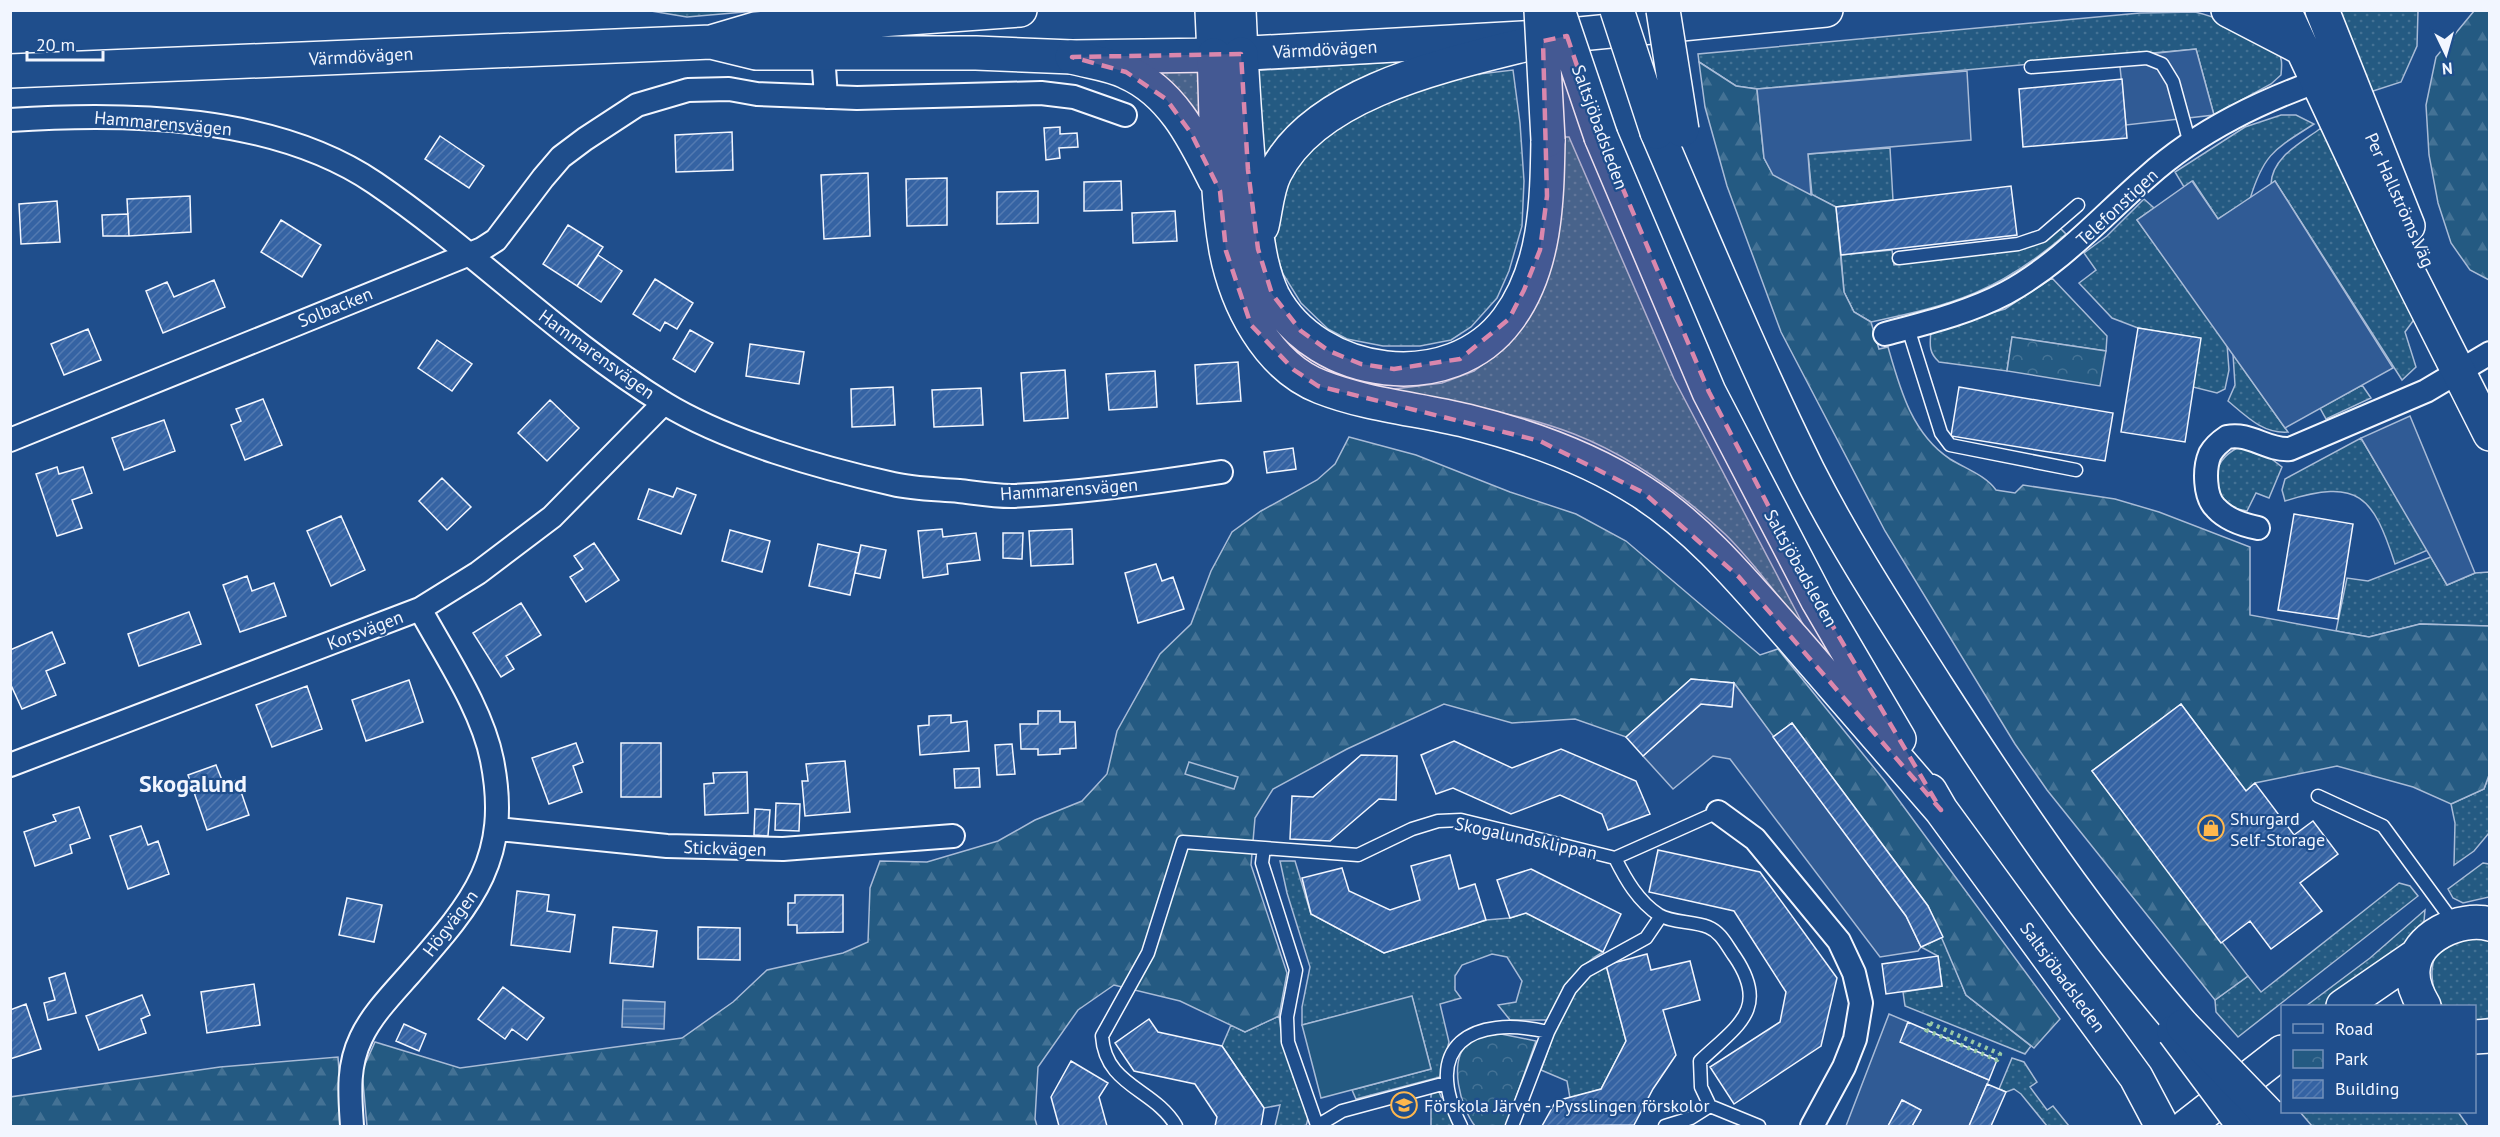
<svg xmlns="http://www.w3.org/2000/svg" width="2500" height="1137" font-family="'PT Sans',sans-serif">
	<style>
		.grass { fill: url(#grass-dots); stroke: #a8bbd7; stroke-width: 1.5 }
		.forest { fill: url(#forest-firs); stroke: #a8bbd7; stroke-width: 1.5 }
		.park { fill: url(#park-crowns); stroke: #a8bbd7; stroke-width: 1.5 }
		.pitch { fill: #245a82; stroke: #a8bbd7; stroke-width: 1.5 }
		.parking { fill: #305b95; stroke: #a8bbd7; stroke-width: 1.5 }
		.water { fill: url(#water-rules); stroke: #a8bbd7; stroke-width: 1.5 }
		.building { fill: url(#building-hatch); stroke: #f2f6ff; stroke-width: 1.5 }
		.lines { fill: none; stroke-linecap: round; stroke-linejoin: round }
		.lane-casing { stroke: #f2f6ff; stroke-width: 15 }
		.street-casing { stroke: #f2f6ff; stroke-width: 26 }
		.secondary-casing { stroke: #f2f6ff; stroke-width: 36 }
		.highway-casing { stroke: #f2f6ff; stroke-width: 36 }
		.lane { stroke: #1f4e8c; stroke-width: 12 }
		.street { stroke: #1f4e8c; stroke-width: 22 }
		.secondary { stroke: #1f4e8c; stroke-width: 33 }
		.highway { stroke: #1f4e8c; stroke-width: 33 }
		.secondary-bridge-casing { stroke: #f2f6ff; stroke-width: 36; stroke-linecap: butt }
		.highway-bridge-casing { stroke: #f2f6ff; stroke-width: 36; stroke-linecap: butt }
		.secondary-bridge { stroke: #1f4e8c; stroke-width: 33 }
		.highway-bridge { stroke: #1f4e8c; stroke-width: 33 }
		.hedge { stroke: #97c8a6; stroke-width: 4.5; stroke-dasharray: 3 4.5; stroke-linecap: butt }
		.marked { fill: #da87ad; fill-opacity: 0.2; stroke: #da87ad; stroke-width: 4.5; stroke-dasharray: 12 8; stroke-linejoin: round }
		.labels { text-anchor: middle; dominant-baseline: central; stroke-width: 4.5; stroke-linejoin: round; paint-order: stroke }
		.street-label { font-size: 18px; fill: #f2f6ff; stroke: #1f4e8c }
		.poi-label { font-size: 18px; fill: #f2f6ff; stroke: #1f4e8c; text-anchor: start }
		.district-label { font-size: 24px; font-weight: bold; fill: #f2f6ff; stroke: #1f4e8c }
	</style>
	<defs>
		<pattern id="grass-dots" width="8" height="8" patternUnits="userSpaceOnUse" patternTransform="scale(1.5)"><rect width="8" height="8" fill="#245a82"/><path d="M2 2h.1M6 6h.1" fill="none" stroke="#447295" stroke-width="1.8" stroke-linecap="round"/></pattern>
		<pattern id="forest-firs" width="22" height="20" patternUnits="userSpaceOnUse" patternTransform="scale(1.5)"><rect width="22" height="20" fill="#245a82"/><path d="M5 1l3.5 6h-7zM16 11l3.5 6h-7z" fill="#447295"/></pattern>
		<pattern id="park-crowns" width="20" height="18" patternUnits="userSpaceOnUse" patternTransform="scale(1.5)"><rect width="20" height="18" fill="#245a82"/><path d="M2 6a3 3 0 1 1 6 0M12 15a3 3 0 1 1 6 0" fill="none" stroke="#447295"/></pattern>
		<pattern id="water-rules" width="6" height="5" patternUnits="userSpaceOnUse" patternTransform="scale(1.5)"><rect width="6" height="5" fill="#3b69a3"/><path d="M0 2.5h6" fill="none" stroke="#587fb1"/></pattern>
		<pattern id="building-hatch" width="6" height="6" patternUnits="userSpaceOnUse" patternTransform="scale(1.5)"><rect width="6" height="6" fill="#3563a3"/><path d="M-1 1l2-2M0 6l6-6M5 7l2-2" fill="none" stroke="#537ab1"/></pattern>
	</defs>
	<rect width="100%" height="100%" fill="#1f4e8c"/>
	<path class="grass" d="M651,11h105l-69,6z
		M2339,11h79l-1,35 -16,36 -31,10z
		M2195,12c19,4 66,23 80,36 8,8 7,17 6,27l-10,9 -57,31 -18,-66 -439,40 -21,-3 -37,-24 -1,-8 442,-41z
		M1408,61l-151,132 -7,-122z
		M1202,70l8,72 -56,-69z
		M1513,70l7,53 4,58 -2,45 -13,45 -12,27 -26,29 -20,13 -31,6h-37l-36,-7 -19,-10 -27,-26 -18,-29 -8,-25 -1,-39 10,-25 49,-64 104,-42z
		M2281,115h15l18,9c-39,25 -50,29 -64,75l-32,20 -25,-38 -9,6 -9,-15 70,-45z
		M2321,128l95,189 -11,15 11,35 -14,13 -127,-199 -4,3c1,-27 30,-41 50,-56z
		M1560,137h9l105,242 133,253c-27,-32 -52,-69 -82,-98 -44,-41 -95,-78 -151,-100 -62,-24 -131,-32 -196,-43l64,-8 32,-12 29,-22 24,-28 17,-35z
		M1890,148l3,52 -57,7 -24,-12 -4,-41z
		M2144,199l10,9 -17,12 90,124 2,26 -4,19 -8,4 -24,-6 7,-49 -62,-10 -26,-10 -33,-35 17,-13 -12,-17 23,-17z
		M2059,227l7,7c-66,57 -112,71 -195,88l-17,-10 -10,-20 -3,-37 51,-5 2,15 124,-18z
		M2052,278l55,58 -1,15 -94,-14 -5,34 -68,-9c-11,-10 -9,-18 -8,-32l74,-21z
		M2233,354l55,78c-25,2 -42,-16 -60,-31l7,-16z
		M2362,385l9,13 -45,21 -6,-11z
		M2361,438l67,112 -33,14c-22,-68 -36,-86 -110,-63l-3,-11 3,-11z
		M2241,446l28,11 13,10 -13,31 -13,-5 -9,18 -14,-3 -14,-9c-4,-26 -5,-40 22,-53z
		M2431,557l16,28 28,-12 14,-1v54l-69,-2 -51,13 -33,-6 11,-53 21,3z
		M2489,775v58l-15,18 -20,14 1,-42 -4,-19 33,-15z
		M1280,861h15l16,53 73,39 102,-33 24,-2 16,-5 77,39c-29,16 -39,40 -55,68h-38l-12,-15 18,-3 6,-21 -15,-24 -15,-3 -30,11 -7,11v14l6,8 -21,6 9,38 -9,35 -84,22 -4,-9 79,-21 -19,-72 -110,28v-18l8,-40 -23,-74z
		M2483,863l6,1v33l-26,6 -10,-5 -5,-9z
		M2399,883l11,3 8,10 -180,141 -22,-25 -1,-12 33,-24 13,16z
		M2425,910l-1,11 -21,24 -76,61h-21l64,-48z
		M2489,936v82l-14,3 -1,-15h-31c-16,-18 -17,-60 13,-69 10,-3 23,-1 33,-1z
		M1943,937l23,58 65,51 -6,8 -120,-48 -2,-14 39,-6 -4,-30 -17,-9z
		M1606,965l20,76 -25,48 -31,9 -3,-17 -26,-11c14,-36 26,-91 65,-105z
		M1279,1016c2,16 5,32 10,47 6,18 25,44 17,63h-31l5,-21 -16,3 -42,-62 9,-21 14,7z
		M2012,1058l12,4 13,20 -7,5 17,23 6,-4 16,20h-22l-26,-32 -7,-5 -8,3 -7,-3z
		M1439,1092l15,34h-23v-33z
		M2300,1112h158l10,14h-156z"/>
	<path class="forest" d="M2474,11h15v269l-19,-10 -19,-27 -13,-40 -9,-48 -3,-50 10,-48z
		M1699,62l37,24 21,3 7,69 9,16 63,33 8,85 10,20 17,10 8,27 9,-2c12,42 24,87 62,112 16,10 35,16 46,31l19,3 8,-8 92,14 44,13 91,35v68l119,22 51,-13 69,2v149l-5,14 -33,15 -38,-17 -76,-21 -82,17 -9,8 -65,-87 -89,67 156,205 -33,24 -168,-210 -32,-46 -130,-213 -104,-199 -54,-146 -22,-79z
		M1349,437l67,18 94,37 66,22 50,27 134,114 18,-6 106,131 176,239 -26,29 -68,-53 -38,-89 -136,-183 -19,14 -39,-54 -43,-4 -65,58 -51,-18 -63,4 -68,-19 -97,45 -74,40 -18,29 -4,47 36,108 -8,43 -34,16 -65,-31 -66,-16 -36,25 -40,57 -3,52 2,7h-670l-5,-55 13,-29 85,26 222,-30 51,-36 34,-32 76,-17 25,-11 2,-54 10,-27 47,1 71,-21 37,-21 47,-19 25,-27 10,-43 43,-77 31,-30 20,-53 21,-39 29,-21 56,-31 18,-16z
		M338,1057l5,69h-332l-1,-29 210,-30z"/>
	<path class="park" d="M2012,337l94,14 -6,35 -93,-15z
		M1501,1034l35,7 -30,85h-31c-14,-18 -28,-65 -6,-84 8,-7 22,-7 32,-8z"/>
	<path class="pitch" d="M1189,762l49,15 -4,12 -49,-15z
		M1412,996l19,73 -110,29 -19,-73z"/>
	<path class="parking" d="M2196,49l18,66 -88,10 -7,-68z
		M1967,71l4,69 -163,14 3,41 -38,-20 -9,-17 -7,-69z
		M2192,181l26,38 57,-38 118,187 -108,60 -148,-208z
		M2410,416l65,157 -28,12 -86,-147z
		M1734,683l172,233 15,31 -3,4 -38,6 -150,-198 -17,-3 -40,33 -30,-33 58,-52 30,3z
		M1889,1014l19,8 -7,20 88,38 -20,46h-57l9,-16 -19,-10 -14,26h-42z"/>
	<path class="water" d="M623,1000l42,2 -1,27 -42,-2z"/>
	<path class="building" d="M2122,79l5,59 -104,9 -4,-58z
		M1060,127v7l17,-1 1,14 -19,1 1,10 -14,2 -2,-32z
		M732,132l1,38 -57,2 -1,-37z
		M440,136l44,30 -15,22 -44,-29z
		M868,173l2,63 -46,3 -3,-64z
		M947,178v47l-40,1 -1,-47z
		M1121,181l1,29 -38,1v-29z
		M2011,186l6,49 -176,20 -5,-48z
		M1038,191v32l-41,1v-32z
		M190,196l1,36 -62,4 -2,-37z
		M57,201l3,41 -39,2 -2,-40z
		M1175,211l2,30 -44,2 -1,-30z
		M128,214l1,22h-26l-1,-21z
		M281,220l40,25 -19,32 -41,-25z
		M568,225l35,22 -26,39 -34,-22z
		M598,255l24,16 -21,31 -24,-16z
		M655,279l38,24 -16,26 -12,-7 -5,9 -27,-17z
		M214,280l11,27 -62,26 -17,-42 21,-9 7,15z
		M2138,328l63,10 -16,104 -64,-10z
		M88,329l13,31 -37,15 -13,-31z
		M690,330l23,13 -18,29 -22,-13z
		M437,340l35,24 -20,27 -34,-23z
		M750,344l54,8 -5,32 -53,-8z
		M1238,362l3,39 -44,3 -2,-39z
		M1065,370l3,48 -44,3 -3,-48z
		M1155,371l2,36 -48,3 -3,-36z
		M893,387l2,38 -43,2 -1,-38z
		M1959,387l154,26 -8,48 -154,-25z
		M981,388l2,37 -49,2 -2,-37z
		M263,399l19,46 -37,15 -14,-35 10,-4 -5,-12z
		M550,400l29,28 -32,33 -29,-28z
		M164,420l11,31 -51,19 -12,-32z
		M1293,448l3,21 -29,4 -3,-21z
		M57,467l2,7 24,-7 9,26 -20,7 10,28 -25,8 -21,-62z
		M442,478l29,29 -24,23 -28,-29z
		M677,488l19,7 -15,39 -43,-15 11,-30 24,8z
		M2294,514l59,10 -15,95 -60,-9z
		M341,516l24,54 -34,16 -24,-55z
		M942,529l1,8 33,-4 4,27 -33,4 1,10 -25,4 -5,-47z
		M1072,529l1,35 -42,2 -2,-35z
		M730,530l40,11 -8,31 -40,-11z
		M1003,533h20l-1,26 -19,-1z
		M594,543l25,37 -33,22 -16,-25 13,-8 -9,-13z
		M818,544l41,9 -9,42 -41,-9z
		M861,545l25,5 -6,28 -25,-5z
		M1156,564l6,17 11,-4 11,32 -46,14 -13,-50z
		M247,576l5,15 22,-8 12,33 -46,16 -17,-47z
		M521,603l20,32 -35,21 8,13 -13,8 -28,-44z
		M189,612l12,32 -62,22 -11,-32z
		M52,632l13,31 -19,8 10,24 -34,14 -12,-26v-33z
		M1691,679l43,4 -2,24 -31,-3 -58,52 -17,-19z
		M409,680l14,42 -57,19 -14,-41z
		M307,686l15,43 -50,18 -16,-42z
		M2181,704l65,87 9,-8 39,52 19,-14 25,33 -38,29 22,28 -51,38 -21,-28 -29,22 -129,-172z
		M1038,711h22v11h15l1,26 -16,1v5l-22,1v-6h-17l-1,-25h18z
		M951,715v8l16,-2 2,30 -49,4 -2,-29 11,-1v-9z
		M1792,723l136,183 15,31 -22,10 -15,-31 -133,-179z
		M1454,741l58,27 49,-19 75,32 14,33 -42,16 -6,-16 -42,-19 -49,19 -58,-26 -17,6 -15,-39z
		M576,743l7,19 -10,4 9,26 -33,12 -17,-46z
		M621,743h40v54h-40z
		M1012,744l3,30 -18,1 -2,-30z
		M1361,755l36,1 -1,44 -17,-1 -49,42 -40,-2 2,-43 21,1z
		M845,761l5,51 -45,4 -3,-35h6l-2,-17z
		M216,765l8,20 13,-5 12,35 -42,15 -19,-55z
		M979,768l1,19 -25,1 -1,-19z
		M747,772l1,41 -43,2 -1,-31 10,-1 -1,-10z
		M776,803l24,1 -1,27 -24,-1z
		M79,807l11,31 -20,7 2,8 -37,13 -11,-34 32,-11 -3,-6z
		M755,809l15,1 -2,26 -14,-1z
		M141,826l7,19 10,-4 11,33 -41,15 -18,-53z
		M1658,850l102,22 77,106 -16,68 -87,58 -24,-37 70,-45 6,-30 -52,-81 -85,-19z
		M1450,855l9,34 16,-5 11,36 -102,33 -73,-39 -9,-36 40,-10 7,23 41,19 30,-10 -9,-34z
		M1531,869l90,45 -18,38 -77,-39 -16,5 -13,-38z
		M517,891l32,4 -2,16 28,4 -5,37 -59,-7z
		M795,895h48v37l-46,1v-8h-9v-22h7z
		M347,898l35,7 -8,37 -35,-7z
		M613,927l44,4 -4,36 -43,-4z
		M698,927l42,1v32l-42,-1z
		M1647,954l4,16 39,-9 10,39 -37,10 13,45 -23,34 -19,36 -92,1 14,-25 45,-12 25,-48 -20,-76z
		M1938,956l4,30 -56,8 -4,-30z
		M65,973l11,40 -28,7 -4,-17 11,-3 -6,-22z
		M254,984l6,41 -53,8 -6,-41z
		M503,987l41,31 -17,22 -15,-11 -7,10 -27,-20z
		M142,995l8,20 -9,4 5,14 -47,17 -13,-34z
		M26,1004l15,45 -31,10v-49z
		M1149,1019l9,13 64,14 42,62 -3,18h-46l2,-9 -22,-33 -61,-13 -19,-28z
		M1908,1022l89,38 -8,20 -89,-38z
		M404,1024l22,10 -7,17 -23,-10z
		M1071,1061l37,22 -9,14 8,29h-48l-8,-29z
		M1987,1084l19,8 -15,34h-22z
		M1902,1100l19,10 -9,16h-24z"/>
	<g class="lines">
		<g class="lane-casing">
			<path id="lane" d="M2031,67l116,-9 15,6 11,18 17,62
				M1899,258l119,-14 24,-8 36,-31
				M1908,328l33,105 9,12 126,25
				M2318,796l65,30 71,97
				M1264,848l-2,15 34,107 -9,47 1,25 29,83
				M1615,858l103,-46
				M1710,1106l49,20
				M1176,1126c-21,-37 -71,-40 -74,-90l46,-83 35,-111 175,13 54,-26 26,-8 23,-1 154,38c11,22 23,43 44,57 13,8 34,6 49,12 13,5 19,19 27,30 35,52 2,69 -35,104l1,26 9,19 -19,12 -26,8
				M1317,1126l25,-15 104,-28
				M1461,1126c-40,-80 10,-112 87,-94
				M1512,1126l36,-94 22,-43 16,-18 60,-33 15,-22"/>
		</g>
		<g class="street-casing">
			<path id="street" d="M822,39l4,58
				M10,120c117,-8 265,-5 365,63 100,68 185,156 289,220 62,38 157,65 229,81 21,5 44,5 66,7 17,2 35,5 52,5 70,-3 141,-13 210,-24
				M1885,334c41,-11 83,-21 121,-41 55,-30 94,-75 141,-116 52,-47 116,-77 182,-100
				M10,440l472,-191 14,-9 47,-62 18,-21 24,-18 52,-34 51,-15 41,-1 28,5 100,4 184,-5 33,4 51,18
				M2258,528c-15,-3 -31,-8 -42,-20 -12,-11 -12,-40 -6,-54 4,-7 11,-13 17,-17 23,-5 40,14 63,12l136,-58 64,-38
				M10,765l410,-156 58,-36 74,-56 112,-114
				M1718,812l37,27 84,102 15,32 7,30 -6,36 -11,28 -32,59
				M498,829l169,17 116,3 170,-13
				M352,1126c-2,-31 -5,-59 9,-88 10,-22 31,-44 47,-62 62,-71 104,-115 84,-216 -10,-51 -47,-105 -72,-151"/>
		</g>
		<g class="secondary-casing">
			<path id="secondary" d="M1212,10l2,45
				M1239,10l2,44
				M2228,10l73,38
				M2284,10l107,228 99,196
				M2322,10l86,216
				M711,42l45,11h220l96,4 142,-2 345,-19 267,-26
				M10,71l701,-29 44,-13 265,-19
				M2343,1006l74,-51
				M2424,1006c-6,-10 -12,-24 -11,-36 2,-33 47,-54 77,-46
				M2474,1037l16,-1
				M2187,1126l95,-74"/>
		</g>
		<g class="highway-casing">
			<path id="highway" d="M1241,54c3,54 6,108 13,163 4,26 7,54 19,79 44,83 178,101 235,23 38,-51 39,-118 40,-179
				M1214,55c3,64 1,132 12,195 10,53 41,116 95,137 46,18 97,22 146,34 61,15 121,36 175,71 59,38 106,96 152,148 49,57 98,114 147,170
				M1072,57c18,5 38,7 54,15 46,20 68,66 89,108
				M1657,132c49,114 96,228 151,339 38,75 84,145 129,216 76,118 154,233 246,339
				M1601,137l108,255 109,209 81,138
				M1262,226c4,-17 5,-37 13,-53 44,-89 196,-113 284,-137
				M1930,791l11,19 195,267 26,49"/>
		</g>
		<use href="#lane" class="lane"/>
		<use href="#street" class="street"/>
		<use href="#secondary" class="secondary"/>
		<use href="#highway" class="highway"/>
		<g class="secondary-bridge-casing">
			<path id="secondary-bridge" d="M2174,1032l70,94"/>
		</g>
		<g class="highway-bridge-casing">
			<path id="highway-bridge" d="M1541,10l7,130
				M1558,10l43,127
				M1617,10l40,122
				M1663,10l19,120
				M2183,1026l85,88"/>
		</g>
		<use href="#secondary-bridge" class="secondary-bridge"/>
		<use href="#highway-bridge" class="highway-bridge"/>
		<path class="hedge" d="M1930,1023l70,31 -3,6 -71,-30z"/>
	</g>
	<path class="marked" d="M1567,36l34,101 108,255 109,209 123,209 -202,-233 -95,-84 -104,-52 -222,-55 -24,-16 -43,-45 -25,-74 -6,-60 -29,-58 -25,-34 -40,-27 -54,-15 169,-3 7,116 10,79 14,45 29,37 28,20 32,13 33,5 66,-10 49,-40 15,-29 16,-40 7,-54 -4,-155z"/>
	<defs>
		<g id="shop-ring" transform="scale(1.35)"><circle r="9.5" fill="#1f4e8c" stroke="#ffb74d" stroke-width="1.5"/><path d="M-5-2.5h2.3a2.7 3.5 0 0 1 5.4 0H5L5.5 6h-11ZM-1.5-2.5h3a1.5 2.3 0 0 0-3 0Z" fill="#ffb74d"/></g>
		<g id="school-ring" transform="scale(1.35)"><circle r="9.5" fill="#1f4e8c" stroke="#ffb74d" stroke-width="1.5"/><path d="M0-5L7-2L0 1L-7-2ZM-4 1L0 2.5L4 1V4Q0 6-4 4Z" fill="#ffb74d"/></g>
	</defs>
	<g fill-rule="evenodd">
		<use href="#shop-ring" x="2211" y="828"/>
		<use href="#school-ring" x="1404" y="1105"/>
	</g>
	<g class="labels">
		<g class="street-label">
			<text transform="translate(1325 49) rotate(-3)">Värmdövägen</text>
			<text transform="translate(361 56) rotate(-3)">Värmdövägen</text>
			<text transform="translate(163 123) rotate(5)">Hammarensvägen</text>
			<text transform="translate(1600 127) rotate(70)">Saltsjöbadsleden</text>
			<text transform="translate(2400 200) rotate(66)">Per Hallströms Väg</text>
			<text transform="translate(2117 207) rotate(-43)">Telefonstigen</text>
			<text transform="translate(335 307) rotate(-22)">Solbacken</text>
			<text transform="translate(597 354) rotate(36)">Hammarensvägen</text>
			<text transform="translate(1069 489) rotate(-4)">Hammarensvägen</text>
			<text transform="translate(1801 568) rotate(61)">Saltsjöbadsleden</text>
			<text transform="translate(365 630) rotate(-21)">Korsvägen</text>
			<text transform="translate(1526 838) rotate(12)">Skogalundsklippan</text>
			<text transform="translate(725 848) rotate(2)">Stickvägen</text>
			<text transform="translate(450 923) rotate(-53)">Högvägen</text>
			<text transform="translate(2063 977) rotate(54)">Saltsjöbadsleden</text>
		</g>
		<g class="poi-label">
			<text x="2230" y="818">Shurgard<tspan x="2230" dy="21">Self-Storage</tspan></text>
			<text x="1424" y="1105">Förskola Järven - Pysslingen förskolor</text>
		</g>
		<g class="district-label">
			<text x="193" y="783">Skogalund</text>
		</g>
	</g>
	<rect width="2500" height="1137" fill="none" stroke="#f2f6ff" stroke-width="24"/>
	<rect x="2281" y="1005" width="195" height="108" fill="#1f4e8c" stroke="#7391ba" stroke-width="1.5"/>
	<rect x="2293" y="1024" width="30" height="9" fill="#1f4e8c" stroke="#7391ba" stroke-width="1.5"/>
	<text x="2335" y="1035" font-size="18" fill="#f2f6ff">Road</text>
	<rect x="2293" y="1050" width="30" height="18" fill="url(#park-crowns)" stroke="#7391ba" stroke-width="1.5"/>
	<text x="2335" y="1065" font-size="18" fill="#f2f6ff">Park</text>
	<rect x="2293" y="1080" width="30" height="18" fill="url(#building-hatch)" stroke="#7391ba" stroke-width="1.5"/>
	<text x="2335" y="1095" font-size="18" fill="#f2f6ff">Building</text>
	<g transform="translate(2446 54) rotate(175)" stroke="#1f4e8c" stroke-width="4.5" paint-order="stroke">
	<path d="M0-4.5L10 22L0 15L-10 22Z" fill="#f2f6ff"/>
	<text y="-9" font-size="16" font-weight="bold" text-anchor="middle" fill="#f2f6ff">N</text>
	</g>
	<path d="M27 51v9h76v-9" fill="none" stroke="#f2f6ff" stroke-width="3"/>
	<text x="36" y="51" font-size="18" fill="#f2f6ff" stroke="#1f4e8c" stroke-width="4.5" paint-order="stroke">20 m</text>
</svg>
